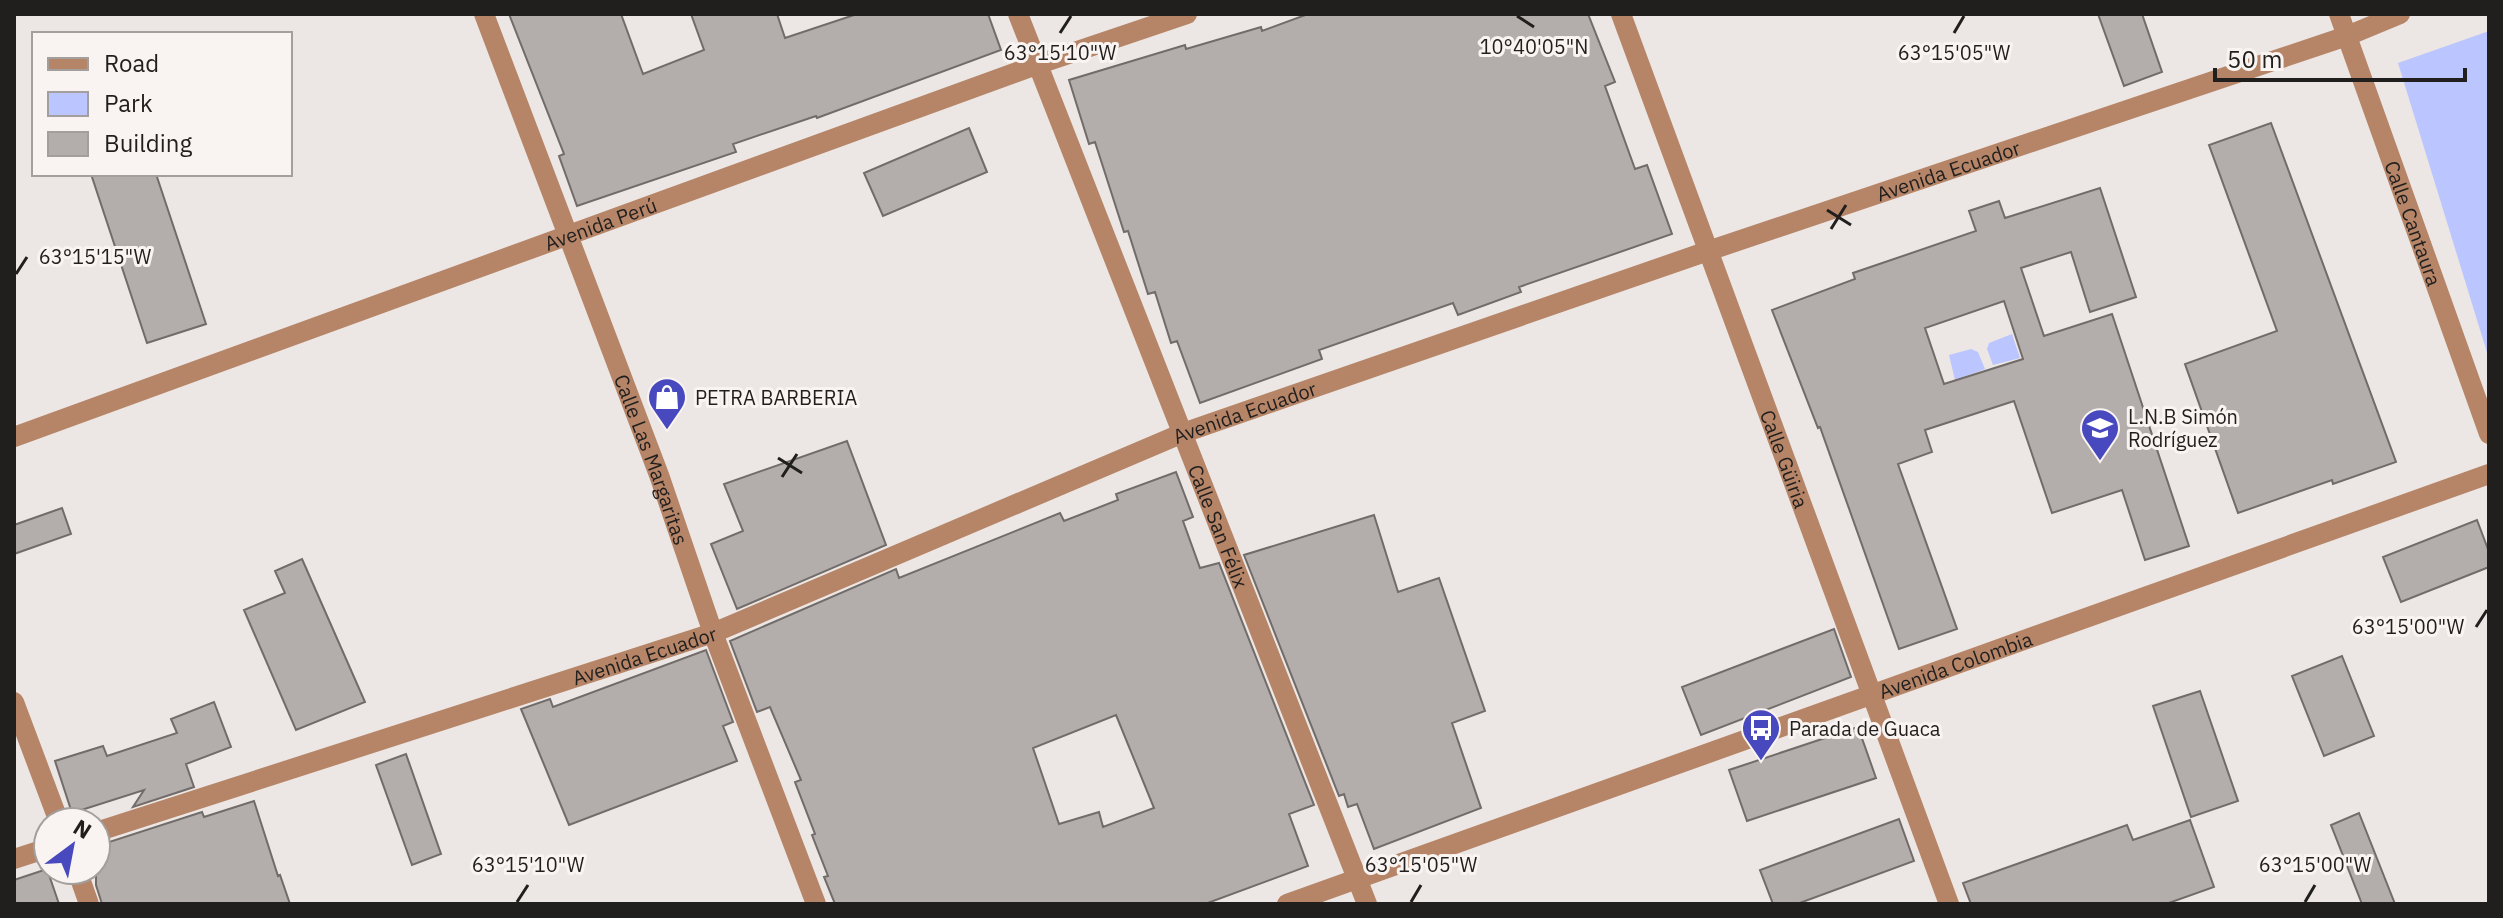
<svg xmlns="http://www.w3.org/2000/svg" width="2503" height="918" font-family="'IBM Plex Sans',sans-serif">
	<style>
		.green { fill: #bbc5ff }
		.building { fill: #b3aeab; stroke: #716c6a; stroke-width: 2; fill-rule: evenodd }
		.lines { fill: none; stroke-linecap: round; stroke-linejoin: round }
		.street { stroke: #b68568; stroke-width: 20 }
		.ticks { fill: none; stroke: #211f1e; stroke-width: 3 }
		.labels { text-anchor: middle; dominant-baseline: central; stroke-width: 6; stroke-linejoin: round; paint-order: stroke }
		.street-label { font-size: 20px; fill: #211f1e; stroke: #f9f4f1 }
		.poi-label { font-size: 20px; fill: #211f1e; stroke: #f9f4f1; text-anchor: start }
		.ticks-label { font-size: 20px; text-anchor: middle; fill: #211f1e; stroke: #f9f4f1; stroke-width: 6; stroke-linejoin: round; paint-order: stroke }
	</style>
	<rect width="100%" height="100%" fill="#ece7e4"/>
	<path class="green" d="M2489,31v328l-91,-296z
		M2012,334l8,24 -27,7 -6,-16 2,-6z
		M1971,349l7,3 7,17 -30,11 -6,-25z"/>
	<path class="building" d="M509,14h112l22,60 61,-24 -13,-36h86l8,24 72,-24h131l13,36 -184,68 -1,-2 -83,28 3,8 -159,54 -18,-50 5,-2z
		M1308,14h280l27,68 -10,4 30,83 12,-4 25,69 -153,53 2,5 -63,23 -5,-12 -134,47 3,9 -122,44 -23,-62 -6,2 -16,-51 -7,2 -20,-63 -4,1 -29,-90 -6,2 -20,-64 116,-35 1,4 75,-22 1,4z
		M2098,14h44l20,58 -38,14z
		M2271,123l125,339 -63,22 -1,-4 -94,33 -53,-149 92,-33 -68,-186z
		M969,128l18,44 -104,44 -19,-43z
		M91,174h65l50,150 -59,19z
		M2100,188l36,109 -46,15 -19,-60 -50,16 23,68 68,-22 77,232 -44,14 -23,-70 -70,23 -38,-112 -89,29 7,22 -34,12 59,165 -58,20 -79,-222 -2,1 -46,-118 83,-31 -2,-6 123,-42 -7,-20 30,-10 6,17zM2004,301l19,58 -79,25 -19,-56z
		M847,441l39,104 -149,64 -26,-65 32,-13 -19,-47z
		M1176,472l17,45 -10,4 17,47 19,-5 95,242 -25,9 19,52 -103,38h-370l-11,-27 4,-1 -16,-41 3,-1 -20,-52 6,-2 -31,-73 -13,5 -27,-71 166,-72 3,9 161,-65 4,8 54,-21 -2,-6zM1116,715l38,93 -51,19 -4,-15 -40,12 -26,-76z
		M62,508l9,26 -57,20v-29z
		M1374,515l24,77 41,-14 46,133 -33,12 29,85 -107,41 -17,-45 -9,3 -4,-13 -5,2 -95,-241z
		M2477,520l12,32v15l-88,35 -18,-45z
		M302,559l63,143 -69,28 -52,-120 41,-17 -10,-22z
		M1834,629l17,48 -150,58 -19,-48z
		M706,650l27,72 -10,4 14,35 -168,64 -48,-116 29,-10 3,8z
		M2342,656l32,80 -50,20 -32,-80z
		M2200,691l38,110 -47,16 -38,-111z
		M214,702l17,45 -45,17 8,23 -61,20 11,-17 -72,23 -17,-52 48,-15 4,10 70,-23 -6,-14z
		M1858,727l18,51 -129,43 -18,-51z
		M406,754l35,100 -29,11 -36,-100z
		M254,801l24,75 2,-1 10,29h-188l-6,-19v-25l13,-18 93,-30 2,5z
		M2359,813l36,91h-33l-31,-79z
		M1899,819l15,42 -117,43h-24l-13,-34z
		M2190,820l24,67 -48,17h-195l-8,-21 164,-58 6,15z
		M47,869l12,35h-45v-24z"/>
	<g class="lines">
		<g class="street">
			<path id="s1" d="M484,14l175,461 54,158 103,271"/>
			<path id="s2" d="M1018,14l349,890"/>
			<path id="s3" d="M1621,14l328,890"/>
			<path id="s4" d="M2339,14l150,420"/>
			<path id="s5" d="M14,437l1022,-372 151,-51"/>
			<path d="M14,702l45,120"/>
			<path id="s6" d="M96,832l617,-199 470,-200 525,-182 639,-215 53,-22"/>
			<path d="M14,859l34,-11"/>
			<path d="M77,870l12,34"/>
			<path id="s7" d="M1287,904c401,-144 801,-287 1202,-430"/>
		</g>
	</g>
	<path class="ticks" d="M1517,16l17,11M1060,33l11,-17M1954,33l10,-17M1827,210l24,15M1831,229l15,-24M16,274l11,-17M778,458l24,15M782,477l15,-23M2476,627l11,-17M517,902l11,-17M1411,902l10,-17M2305,902l10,-17"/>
	<defs>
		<g id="shop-pin" transform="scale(2)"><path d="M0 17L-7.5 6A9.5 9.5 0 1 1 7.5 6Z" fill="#4949bf" stroke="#f9f4f1"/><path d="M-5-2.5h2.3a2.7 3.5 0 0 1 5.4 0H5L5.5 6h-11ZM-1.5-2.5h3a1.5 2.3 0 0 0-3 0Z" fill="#fff"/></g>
		<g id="school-pin" transform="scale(2)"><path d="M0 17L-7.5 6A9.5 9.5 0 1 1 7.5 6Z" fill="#4949bf" stroke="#f9f4f1"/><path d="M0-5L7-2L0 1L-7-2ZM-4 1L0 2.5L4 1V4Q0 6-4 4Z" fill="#fff"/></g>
		<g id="bus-pin" transform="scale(2)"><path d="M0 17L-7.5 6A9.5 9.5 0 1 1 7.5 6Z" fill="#4949bf" stroke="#f9f4f1"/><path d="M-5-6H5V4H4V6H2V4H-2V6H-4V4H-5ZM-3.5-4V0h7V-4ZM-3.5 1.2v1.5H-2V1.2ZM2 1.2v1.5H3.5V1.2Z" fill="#fff"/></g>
	</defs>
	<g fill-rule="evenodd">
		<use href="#shop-pin" x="667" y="397"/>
		<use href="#school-pin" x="2100" y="428"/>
		<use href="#bus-pin" x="1761" y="728"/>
	</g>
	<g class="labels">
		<g class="street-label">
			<text stroke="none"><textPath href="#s6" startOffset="1968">Avenida Ecuador</textPath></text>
			<text stroke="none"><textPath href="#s5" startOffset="624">Avenida Perú</textPath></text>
			<text stroke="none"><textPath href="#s4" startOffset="222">Calle Cantaura</textPath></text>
			<text stroke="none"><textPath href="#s6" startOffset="1224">Avenida Ecuador</textPath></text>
			<text stroke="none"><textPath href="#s1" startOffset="476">Calle Las Margaritas</textPath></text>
			<text stroke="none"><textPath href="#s3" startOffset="474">Calle Güiria</textPath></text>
			<text stroke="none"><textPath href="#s2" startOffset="550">Calle San Félix</textPath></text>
			<text stroke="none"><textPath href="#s6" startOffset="576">Avenida Ecuador</textPath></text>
			<text stroke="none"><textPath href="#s7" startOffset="710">Avenida Colombia</textPath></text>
		</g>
		<g class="poi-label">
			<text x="695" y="397">PETRA BARBERIA</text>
			<text x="2128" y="416">L.N.B Simón<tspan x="2128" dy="23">Rodríguez</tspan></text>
			<text x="1789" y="728">Parada de Guaca</text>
		</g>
	</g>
	<g class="ticks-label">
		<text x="1534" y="54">10°40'05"N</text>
		<text x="1060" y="60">63°15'10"W</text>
		<text x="1954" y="60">63°15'05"W</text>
		<text x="95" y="264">63°15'15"W</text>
		<text x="2408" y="634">63°15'00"W</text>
		<text x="528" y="872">63°15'10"W</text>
		<text x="1421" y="872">63°15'05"W</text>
		<text x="2315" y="872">63°15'00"W</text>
	</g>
	<rect width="2503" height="918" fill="none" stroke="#211f1e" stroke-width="32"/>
	<rect x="32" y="32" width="260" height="144" fill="#f9f4f1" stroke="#a39f9d" stroke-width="2"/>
	<rect x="48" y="58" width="40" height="12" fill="#b68568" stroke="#a39f9d" stroke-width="2"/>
	<text x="104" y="72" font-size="24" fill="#211f1e">Road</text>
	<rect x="48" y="92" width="40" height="24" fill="#bbc5ff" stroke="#a39f9d" stroke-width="2"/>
	<text x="104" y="112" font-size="24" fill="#211f1e">Park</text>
	<rect x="48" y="132" width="40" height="24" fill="#b3aeab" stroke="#a39f9d" stroke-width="2"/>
	<text x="104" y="152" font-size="24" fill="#211f1e">Building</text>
	<g transform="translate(72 846) rotate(32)"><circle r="38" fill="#f9f4f1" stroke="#a39f9d" stroke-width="2"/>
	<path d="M0-6L14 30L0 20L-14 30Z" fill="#4949bf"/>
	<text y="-12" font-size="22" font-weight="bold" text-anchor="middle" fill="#211f1e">N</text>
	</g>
	<path d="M2215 68v12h250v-12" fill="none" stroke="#211f1e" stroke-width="4"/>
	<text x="2227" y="68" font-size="24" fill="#211f1e" stroke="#f9f4f1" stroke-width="6" paint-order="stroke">50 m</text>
</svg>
